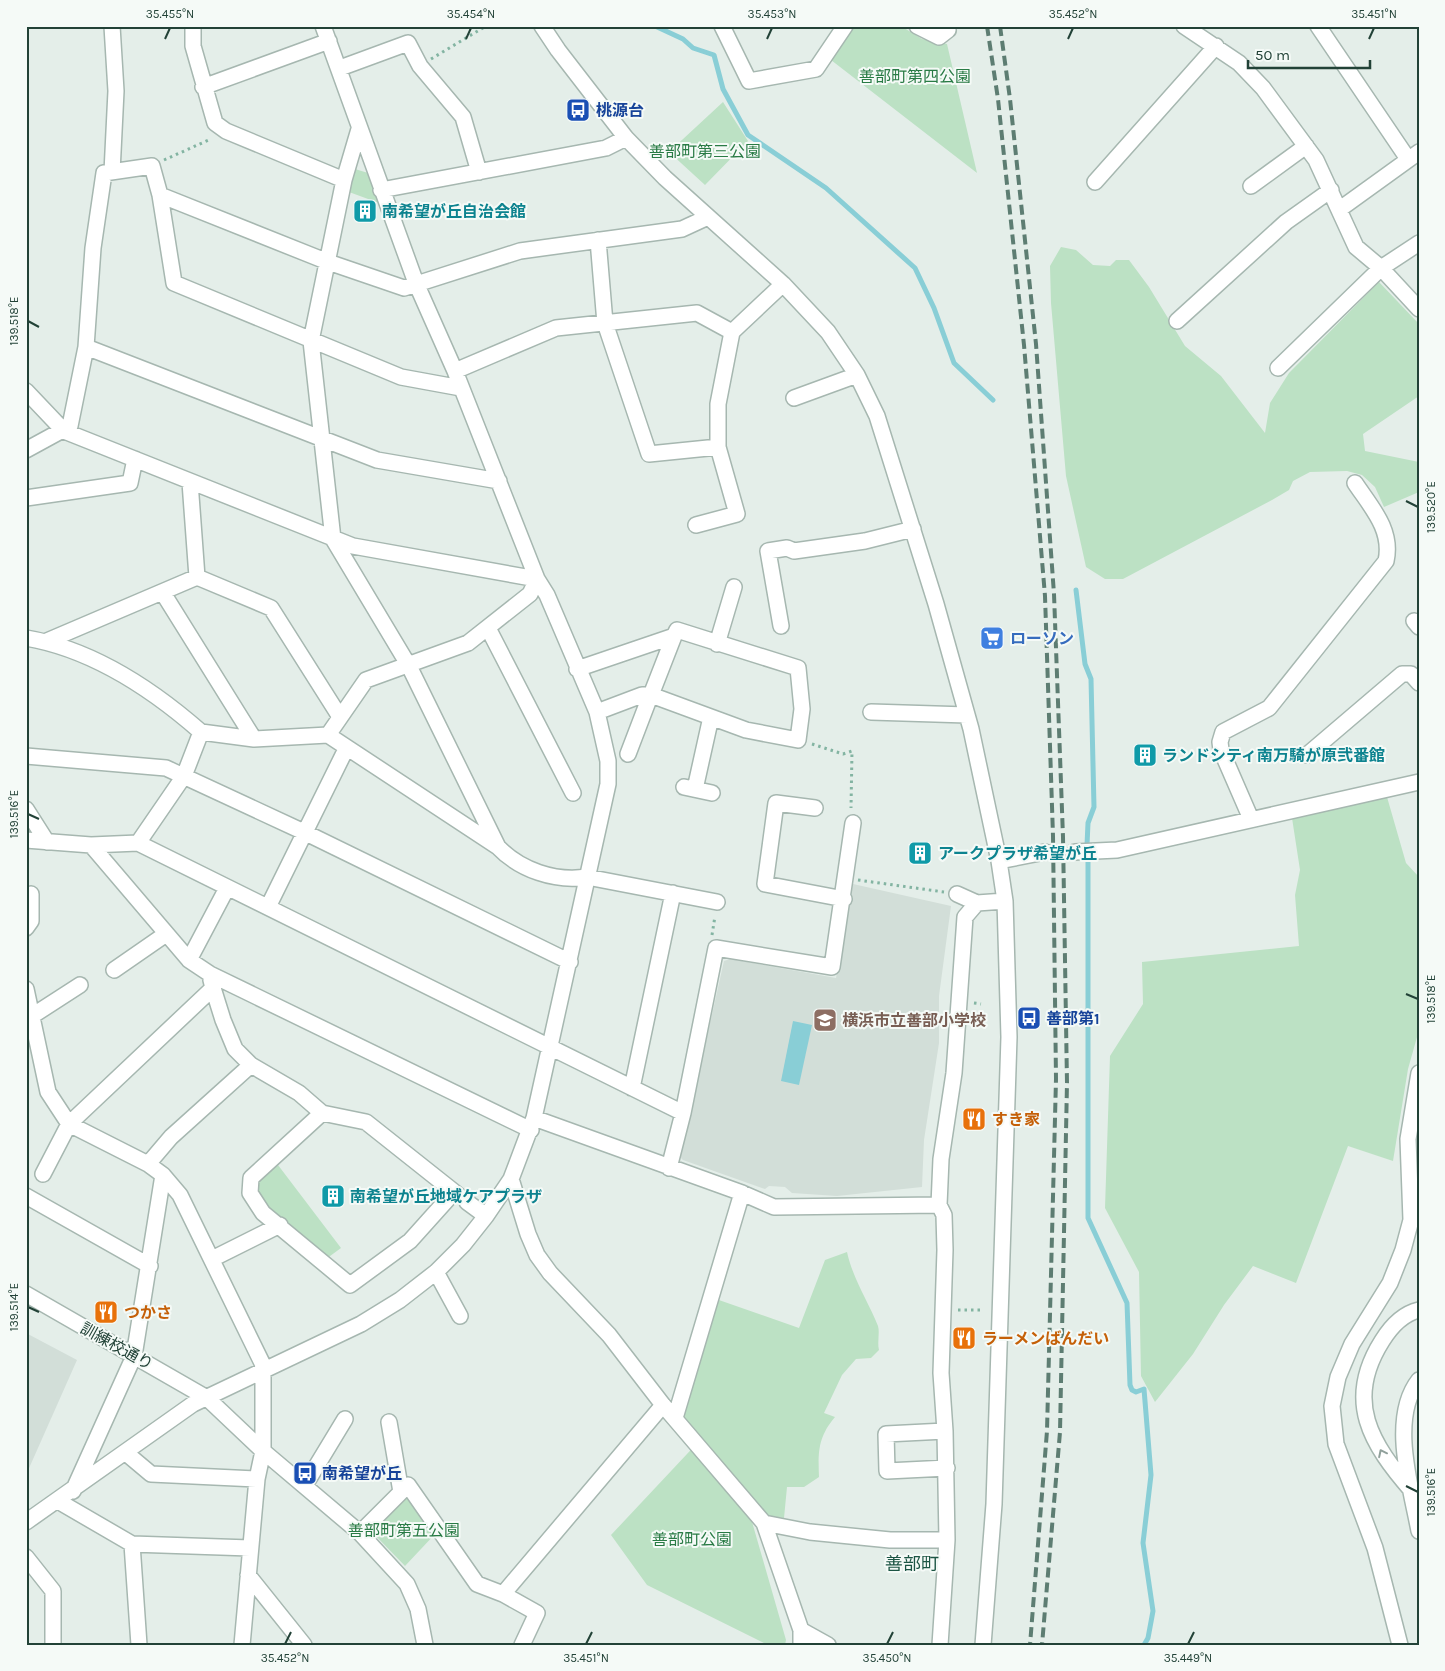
<svg xmlns="http://www.w3.org/2000/svg" width="1445" height="1671" font-family="Karla,'Noto Sans JP',sans-serif">
	<style>
		.built { fill: #d2ded8 }
		.green { fill: #bce1c4 }
		.water { fill: #89ced6 }
		.lines { fill: none; stroke-linecap: round; stroke-linejoin: round }
		.stream { stroke: #89ced6; stroke-width: 5 }
		.minor-tunnel { stroke: #bdccc5; stroke-width: 15; stroke-dasharray: 15 8; stroke-linecap: butt }
		.minor-casing { stroke: #a6b7b0; stroke-width: 18 }
		.path { stroke: #83b4a2; stroke-width: 3; stroke-dasharray: 2.5 4; stroke-linecap: butt }
		.minor { stroke: #fff; stroke-width: 15 }
		.rail { stroke: #5d7d72; stroke-width: 4; stroke-dasharray: 10 5; stroke-linecap: butt }
		.oneway { stroke: #90a09b }
		.ticks { fill: none; stroke: #224237; stroke-width: 2 }
		.labels { text-anchor: middle; dominant-baseline: central; stroke-width: 4; stroke-linejoin: round; paint-order: stroke }
		.park-label { font-size: 16px; fill: #297b45; stroke: #f5faf7 }
		.transit-label { font-size: 16px; font-weight: bold; fill: #164399; stroke: #f5faf7; text-anchor: start }
		.culture-label { font-size: 16px; font-weight: bold; fill: #0d838f; stroke: #f5faf7; text-anchor: start }
		.shop-label { font-size: 16px; font-weight: bold; fill: #366cbe; stroke: #f5faf7; text-anchor: start }
		.education-label { font-size: 16px; font-weight: bold; fill: #785e54; stroke: #f5faf7; text-anchor: start }
		.food-label { font-size: 16px; font-weight: bold; fill: #c56008; stroke: #f5faf7; text-anchor: start }
		.street-label { font-size: 16px; fill: #224237; stroke: #f5faf7 }
		.neighbourhood-label { font-size: 18px; fill: #1c5544; stroke: #f5faf7 }
		.neatline { fill: none; stroke: #224237; stroke-width: 2 }
		.ticks-label { font-size: 12px; text-anchor: middle; fill: #224237 }
	</style>
	<rect width="100%" height="100%" fill="#e4eee9"/>
	<path class="built" d="M853,884l98,22 -12,90v47l-15,97 -2,47 -85,9 -45,-3 -7,-6 -16,-1 -4,3 -82,-29 -3,-3 44,-196 6,-2 106,19z
		M26,1333l51,27 -51,115z"/>
	<path class="green" d="M853,26h48l21,13 25,5 30,129 -146,-113z
		M723,102l25,39 -43,44 -36,-33z
		M355,169l13,4 11,30 -30,-11z
		M1061,247l15,3 17,15 17,1 6,-6h13l20,27 36,59 36,30 44,57 5,-30 19,-30 90,-91 40,42v72l-56,38 2,17 54,11v30l-35,15 -9,-20 -13,-12 -15,-4 -37,1 -17,9 -4,9 -17,10 -149,79h-18l-19,-12 -20,-91 -15,-173 -1,-37z
		M1387,797l19,66 13,14v153l-11,39 -15,92 -45,-15 -52,137 -43,-17 -29,39 -31,49 -38,48 -14,-26 -2,-104 -34,-64 5,-152 33,-52 -1,-42 157,-16 -4,-51 5,-25 -8,-52z
		M278,1165l63,83 -15,11 -63,-57 -6,-11 3,-11z
		M847,1252c6,27 21,49 31,74 2,7 -1,16 1,24l-8,8 -15,1 -14,16 -18,38 11,4c-17,20 -17,35 -16,60l-15,10h-17l-3,31 -19,-3 -21,-21 42,146 -1,5h-17l-121,-60 -36,-50 91,-97 -22,-22 36,-117 83,29 26,-68z
		M405,1497l6,2 25,34 -31,33 -30,-31 1,-11z"/>
	<path class="water" d="M793,1021l19,4 -13,60 -18,-4z"/>
	<g class="lines">
		<path class="stream" d="M655,26l28,13 10,9 21,7 9,34 25,46 78,53 89,80 19,40 20,55 39,37
			M1076,590l9,74 6,15 3,128 -6,16 -1,22
			M1088,862v356l39,85 3,82 2,5 4,2 8,-3 7,86 -8,68 10,68 -5,27 -4,7"/>
		<path class="minor-tunnel" d="M1045,852h30"/>
		<g class="minor-casing">
			<path id="minor" d="M112,26l4,65 -4,81
				M193,26v20l22,77 11,8 118,49
				M542,26l16,24 68,88 39,40 118,106 45,48 29,43 20,41 59,188 35,125 28,132 6,40 4,136 -15,467 -11,141
				M722,26l27,55 67,-12 29,-43
				M917,26l22,11 9,-7 -1,-4
				M1184,26l55,37 24,25 53,72 40,87 25,21 38,41
				M1318,26l90,133
				M340,68l68,-25 12,23 43,51 16,55
				M203,87l126,-46
				M359,129l-15,51 -33,161 22,198 76,127 89,181c22,23 57,35 89,30l130,25
				M1095,182l121,-136
				M1251,186l55,-40
				M381,190l225,-42 20,-10
				M160,195l168,67 76,26 116,-37 162,-22 26,-12
				M1340,209l79,-57
				M598,240l7,83 44,131 69,-7v-43l14,-72 51,-48
				M1177,321l109,-99 45,-32
				M86,347l291,113 122,21
				M1278,368l103,-100 38,-25
				M455,371l101,-43 141,-15 35,19
				M26,391l38,40 289,115 184,33 -7,15 -62,49 -102,37 -38,55
				M794,398l63,-23
				M26,450l44,-24 16,-79 7,-99 11,-75 48,-7 8,29 14,88 227,94 60,11
				M190,482l7,95
				M26,498l104,-15 5,-24
				M696,525l41,-11 -19,-67
				M163,593l91,146
				M1414,621l5,6
				M781,626l-13,-75 19,-3 7,3 71,-10 48,-12
				M488,628l85,165
				M26,638c65,11 126,51 175,94l-17,44 -46,67
				M47,641l150,-64 74,31 69,109
				M717,644l17,-57
				M577,669l97,-33
				M597,712l45,-17h9l95,35 52,10 4,-31 -4,-41 -121,-38 -3,6 -23,59 -2,4 -21,55
				M871,712l96,3
				M201,732l53,7 74,-4 170,112
				M1307,755l95,-81h9l8,9
				M26,756l140,12 140,65 264,129
				M684,787l28,6
				M695,789l16,-72
				M815,808l-39,-5 -11,81 79,15
				M26,809l21,33
				M1251,819l-30,-69 -1,-8 3,-10 46,-24 117,-147c7,-31 -15,-54 -31,-78
				M26,840l65,5 47,-2 545,270
				M91,845l98,115 21,14 321,156
				M1075,852l42,-2 302,-68
				M999,861l46,-9
				M957,894l20,9
				M268,907l78,-158
				M26,928l5,-7v-27
				M189,960l38,-72
				M114,970l52,-36
				M213,988l10,32 12,29 16,16 48,28 23,20 44,9 92,73
				M26,989l22,103 21,32 79,40 15,11 17,20 85,174
				M32,1016l48,-31
				M632,1088l41,-195
				M322,1113l-71,65 -1,15 13,20 87,72 60,-44 44,-49
				M534,1118l208,75 32,14 165,-2
				M148,1164l23,-27 80,-72
				M669,1168l14,-55 33,-165 116,19 21,-144
				M43,1174l26,-50 144,-136 -2,-8
				M511,1179l17,55 9,21 13,18 59,62 54,70 101,118 46,9 80,8h57
				M26,1196l124,70
				M467,1202l19,14
				M212,1259l68,-34
				M436,1272l24,44
				M26,1294l181,104 56,53 97,82 47,51 11,25 7,36
				M1419,1380c-30,38 -8,107 0,151
				M675,1418l67,-225
				M389,1422l12,70
				M945,1431l-59,3 1,37 60,-3
				M126,1453l25,21 106,5
				M305,1485l40,-66
				M73,1491l61,-135 29,-181
				M1412,1491c-41,-47 -68,-90 -30,-150 8,-13 20,-27 37,-31
				M58,1501l74,43 118,4
				M26,1522l167,-118 168,-80 39,-24 36,-28 27,-27 23,-29 25,-37 23,-61 74,-334v-23l-11,-49 -50,-117 -10,-16 -82,-208 -39,-88 -93,-257
				M764,1523l37,107v15
				M360,1533l48,-48 69,99 26,10 34,19 -15,32
				M132,1544l7,101
				M26,1557l27,34v54
				M248,1575l56,70
				M503,1594l160,-189
				M801,1630l27,15
				M242,1645l15,-166 6,-28v-81
				M940,1645l7,-105 -2,-109 -4,-58 4,-123 -1,-35 -5,-10 2,-46 13,-86 11,-156 12,-14 28,-2
				M1400,1645l-25,-97 -39,-104 -4,-38 6,-29 14,-33 38,-61 13,-33 8,-30 -3,-81 11,-66"/>
		</g>
		<path class="path" d="M431,59l55,-33
			M164,160l47,-21
			M812,744l31,10 9,-3 -1,57
			M858,880l86,12
			M712,935l3,-19
			M974,1003l7,1
			M958,1310h25"/>
		<use href="#minor" class="minor"/>
		<path class="rail" d="M987,26l11,73 26,246 21,251 8,240 3,243 -9,352 -17,214
			M1000,26l10,73 26,245 18,250 9,243 4,246 -7,349 -18,213"/>
	</g>
	<defs><path id="oneway-chevron" d="M-2-3.5L2.5 0L-2 3.5" fill="none" stroke-width="1.6" stroke-linecap="round" stroke-linejoin="round" transform="scale(1.25)"/></defs>
	<use class="oneway" href="#oneway-chevron" transform="translate(1382 1453) rotate(-116)"/>
	<path class="ticks" d="M165,39l5,-11M466,39l5,-11M767,39l5,-11M1068,39l5,-11M1369,39l5,-11M28,321l11,6M1406,501l12,6M28,814l11,5M1406,994l12,5M28,1307l11,5M1406,1486l12,6M285,1644l6,-12M586,1644l6,-12M887,1644l6,-12M1188,1644l6,-12"/>
	<defs>
		<g id="bus-square" transform="scale(1.25)"><rect x="-9" y="-9" width="18" height="18" rx="4" fill="#1a4fb4" stroke="#f5faf7"/><path d="M-5-6H5V4H4V6H2V4H-2V6H-4V4H-5ZM-3.5-4V0h7V-4ZM-3.5 1.2v1.5H-2V1.2ZM2 1.2v1.5H3.5V1.2Z" fill="#fff"/></g>
		<g id="building-square" transform="scale(1.25)"><rect x="-9" y="-9" width="18" height="18" rx="4" fill="#0f9aa8" stroke="#f5faf7"/><path d="M-4-6H4V6H1V3H-1V6H-4ZM-2.5-4.3h1.7v1.8h-1.7ZM.8-4.3h1.7v1.8H.8ZM-2.5-1h1.7V.8h-1.7ZM.8-1h1.7V.8H.8Z" fill="#fff"/></g>
		<g id="supermarket-square" transform="scale(1.25)"><rect x="-9" y="-9" width="18" height="18" rx="4" fill="#3f7fe0" stroke="#f5faf7"/><path d="M-6-5.5h2.5l.6 2H6L4.5 2H-2.5L-4.4-4H-6ZM-1.5 3.2a1.3 1.3 0 1 0 .1 0ZM3 3.2a1.3 1.3 0 1 0 .1 0Z" fill="#fff"/></g>
		<g id="school-square" transform="scale(1.25)"><rect x="-9" y="-9" width="18" height="18" rx="4" fill="#8d6e63" stroke="#f5faf7"/><path d="M0-5L7-2L0 1L-7-2ZM-4 1L0 2.5L4 1V4Q0 6-4 4Z" fill="#fff"/></g>
		<g id="restaurant-square" transform="scale(1.25)"><rect x="-9" y="-9" width="18" height="18" rx="4" fill="#e8710a" stroke="#f5faf7"/><path d="M-5-6h1v4h1v-4h1v4h1v-4h1v5L-1.5 .5V6h-2V.5L-5-1ZM5-6V6H3V1.5H1.5Q1.5-4 5-6Z" fill="#fff"/></g>
	</defs>
	<g fill-rule="evenodd">
		<use href="#bus-square" x="578" y="110"/>
		<use href="#building-square" x="365" y="211"/>
		<use href="#supermarket-square" x="992" y="638"/>
		<use href="#building-square" x="1145" y="755"/>
		<use href="#building-square" x="920" y="853"/>
		<use href="#bus-square" x="1029" y="1018"/>
		<use href="#school-square" x="825" y="1020"/>
		<use href="#restaurant-square" x="974" y="1119"/>
		<use href="#building-square" x="333" y="1196"/>
		<use href="#restaurant-square" x="106" y="1312"/>
		<use href="#restaurant-square" x="964" y="1338"/>
		<use href="#bus-square" x="305" y="1473"/>
	</g>
	<g class="labels">
		<g class="park-label">
			<text x="915" y="76">善部町第四公園</text>
			<text x="705" y="151">善部町第三公園</text>
			<text x="404" y="1530">善部町第五公園</text>
			<text x="692" y="1539">善部町公園</text>
		</g>
		<g class="transit-label">
			<text x="596" y="110">桃源台</text>
			<text x="1046" y="1018">善部第1</text>
			<text x="322" y="1473">南希望が丘</text>
		</g>
		<g class="culture-label">
			<text x="382" y="211">南希望が丘自治会館</text>
			<text x="1162" y="755">ランドシティ南万騎が原弐番館</text>
			<text x="938" y="853">アークプラザ希望が丘</text>
			<text x="350" y="1196">南希望が丘地域ケアプラザ</text>
		</g>
		<g class="shop-label">
			<text x="1010" y="638">ローソン</text>
		</g>
		<g class="education-label">
			<text x="842" y="1020">横浜市立善部小学校</text>
		</g>
		<g class="food-label">
			<text x="992" y="1119">すき家</text>
			<text x="124" y="1312">つかさ</text>
			<text x="982" y="1338">ラーメンばんだい</text>
		</g>
		<g class="street-label">
			<text transform="translate(117 1346) rotate(29)">訓練校通り</text>
		</g>
		<g class="neighbourhood-label">
			<text x="912" y="1564">善部町</text>
		</g>
	</g>
	<rect width="1445" height="1671" fill="none" stroke="#f5faf7" stroke-width="55"/>
	<path d="M1248 60v8h122v-8" fill="none" stroke="#224237" stroke-width="2.5"/>
	<text x="1255" y="60" font-size="15" fill="#224237" stroke="#f5faf7" stroke-width="4" paint-order="stroke">50 m</text>
	<rect x="28" y="28" width="1390" height="1616" class="neatline"/>
	<g class="ticks-label">
		<text x="170" y="18">35.455°N</text>
		<text x="471" y="18">35.454°N</text>
		<text x="772" y="18">35.453°N</text>
		<text x="1073" y="18">35.452°N</text>
		<text x="1374" y="18">35.451°N</text>
		<text transform="translate(14 321) rotate(-90)" y="4">139.518°E</text>
		<text transform="translate(1431 507) rotate(-90)" y="4">139.520°E</text>
		<text transform="translate(14 814) rotate(-90)" y="4">139.516°E</text>
		<text transform="translate(1431 999) rotate(-90)" y="4">139.518°E</text>
		<text transform="translate(14 1307) rotate(-90)" y="4">139.514°E</text>
		<text transform="translate(1431 1492) rotate(-90)" y="4">139.516°E</text>
		<text x="285" y="1662">35.452°N</text>
		<text x="586" y="1662">35.451°N</text>
		<text x="887" y="1662">35.450°N</text>
		<text x="1188" y="1662">35.449°N</text>
	</g>
</svg>
